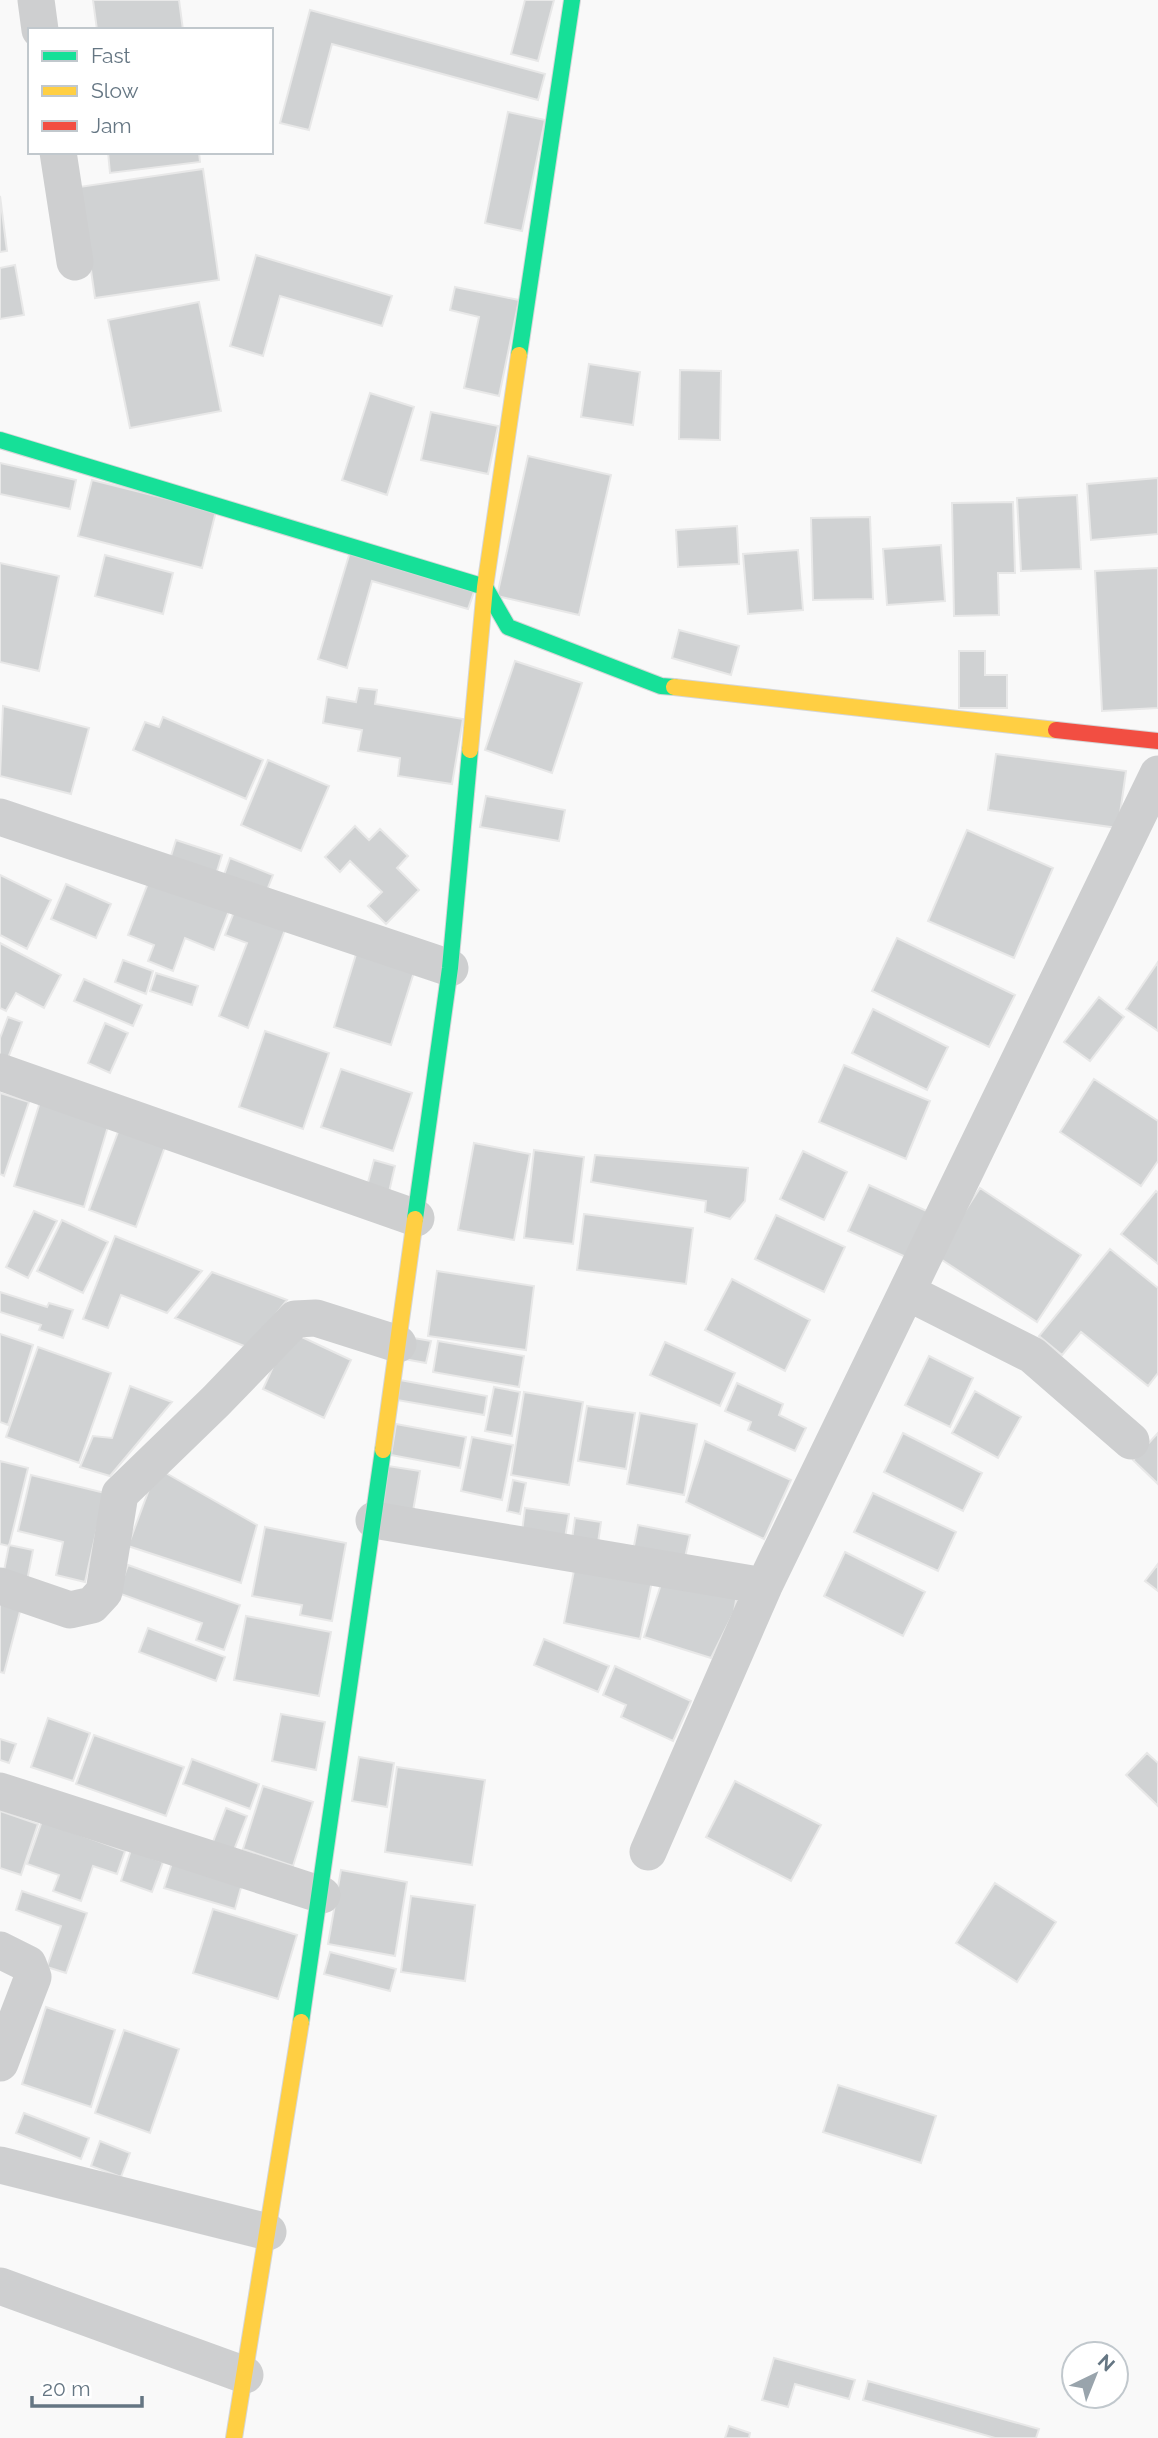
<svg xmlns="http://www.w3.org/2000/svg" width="1158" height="2438" font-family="Raleway,sans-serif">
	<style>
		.building { fill: #d0d2d3; stroke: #e8e8e8; stroke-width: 2 }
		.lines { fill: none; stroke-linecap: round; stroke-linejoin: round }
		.fast-casing { stroke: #d5d6d7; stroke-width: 18 }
		.slow-casing { stroke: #d5d6d7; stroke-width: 18 }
		.jam-casing { stroke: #d5d6d7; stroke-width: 18 }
		.street { stroke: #cecfd0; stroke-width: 37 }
		.fast { stroke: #16e098; stroke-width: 16 }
		.slow { stroke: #ffcf43; stroke-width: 16 }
		.jam { stroke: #f24e42; stroke-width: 16 }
	</style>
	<rect width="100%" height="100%" fill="#f9f9f9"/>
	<path class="building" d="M93,0h86l4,30h-86z
		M525,0h29l-16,61 -27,-7z
		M310,10l235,64 -7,26 -206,-56 -23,86 -29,-7z
		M508,112l37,8 -23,111 -37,-8z
		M108,152h91l1,10 -90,11z
		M203,169l16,111 -124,18 -16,-111z
		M0,196l7,55 -7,1z
		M256,255l136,41 -10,30 -102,-30 -17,60 -33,-10z
		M15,265l9,50 -24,4v-51z
		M455,287l64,13 -20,96 -35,-8 15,-71 -29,-7z
		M199,302l22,109 -91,17 -22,-108z
		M589,364l51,8 -7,53 -52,-8z
		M680,370l41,1 -1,69 -41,-1z
		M370,393l44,14 -27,88 -45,-15z
		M431,412l67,14 -10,48 -67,-14z
		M528,456l83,19 -32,140 -82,-19z
		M0,463l76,17 -6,29 -70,-15z
		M1158,478v56l-67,6 -4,-56z
		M92,480l124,31 -14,57 -124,-32z
		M1077,495l4,74 -60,2 -4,-73z
		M1013,502l2,71h-17l1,42 -45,1 -2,-113z
		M870,517l3,82 -60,1 -2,-82z
		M737,526l2,38 -61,3 -2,-37z
		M941,545l4,56 -58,4 -4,-56z
		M798,550l5,60 -55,4 -5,-60z
		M350,552l125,37 -7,20 -96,-28 -25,87 -29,-9z
		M105,555l68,18 -10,41 -68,-18z
		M0,563l59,13 -20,95 -39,-9z
		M1158,568v140l-56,3 -7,-140z
		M679,630l60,16 -8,29 -59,-17z
		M959,651h26v24h22v33h-48z
		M515,661l67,22 -30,90 -67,-23z
		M359,688l18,2 -2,14 88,15 -11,65 -54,-8 2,-18 -42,-7 4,-21 -39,-7 4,-26 29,5z
		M3,706l86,22 -18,66 -71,-18z
		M163,717l100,43 -17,39 -113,-49 12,-28 14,5z
		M996,754l130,17 -8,57 -130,-18z
		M268,760l61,26 -28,65 -60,-26z
		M486,796l79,14 -6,31 -79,-14z
		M355,826l14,14 11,-11 28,27 -11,12 22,22 -33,34 -18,-18 14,-14 -32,-31 -10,11 -15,-15z
		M967,830l86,38 -39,90 -86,-37z
		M176,840l46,15 -9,29 -42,-28z
		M230,858l43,17 -8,20 -42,-17z
		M0,875l51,25 -24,49 -27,-14z
		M150,878l80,30 -16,42 -29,-12 -12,33 -25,-10 6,-16 -26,-10z
		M66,884l45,20 -15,34 -45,-19z
		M236,907l50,20 -38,101 -29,-12 28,-73 -22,-8z
		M897,938l118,57 -26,52 -117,-56z
		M0,943l61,32 -17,33 -28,-15 -10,18 -6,-3z
		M357,951l58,18 -24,76 -57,-18z
		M123,960l30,11 -7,23 -31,-12z
		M1158,962v69l-32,-22z
		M156,973l42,13 -6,19 -42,-14z
		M84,979l58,26 -9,21 -59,-25z
		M1099,997l25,20 -34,44 -26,-19z
		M873,1009l75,38 -21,43 -75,-37z
		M8,1017l14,5 -16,41 -6,-3v-22z
		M105,1023l23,10 -18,40 -22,-10z
		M265,1031l64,22 -26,76 -64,-22z
		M844,1065l86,36 -24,58 -87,-37z
		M341,1069l71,24 -19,58 -72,-24z
		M1094,1079l64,42v40l-17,25 -81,-54z
		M0,1093l29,9 -25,74 -4,-2z
		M40,1102l69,21 -25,84 -70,-21z
		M121,1124l46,17 -31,86 -47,-17z
		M474,1143l56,11 -16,86 -56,-10z
		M534,1150l50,7 -11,87 -49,-6z
		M803,1151l44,21 -23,48 -44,-21z
		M595,1155l153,13 -3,33 -15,18 -25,-7 1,-11 -115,-19z
		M374,1160l21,6 -6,26 -22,-6z
		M869,1185l60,27 -21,46 -60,-27z
		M980,1188l101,67 -44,67 -101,-66z
		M1156,1191l2,2v71l-37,-30z
		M34,1211l23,10 -29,57 -22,-11z
		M584,1214l109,14 -7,56 -109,-14z
		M776,1215l69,32 -21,45 -69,-33z
		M62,1220l46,22 -25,51 -46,-22z
		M115,1236l87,35 -35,42 -46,-18 -13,33 -25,-9z
		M1110,1249l48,39v85l-10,13 -67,-54 -19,23 -23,-19z
		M437,1271l97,15 -8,64 -98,-14z
		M212,1272l75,28 -38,48 -74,-30z
		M732,1279l78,41 -25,51 -80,-41z
		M0,1292l47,15 2,-4 24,7 -10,28 -24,-8 2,-5 -41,-13z
		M289,1331l62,29 -27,58 -61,-29z
		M0,1334l33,11 -25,80 -8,-3z
		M408,1337l23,4 -5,22 -22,-4z
		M438,1341l86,15 -5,31 -86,-15z
		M665,1342l70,31 -15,33 -70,-31z
		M38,1347l73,26 -32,90 -73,-26z
		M929,1356l44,22 -23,49 -45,-22z
		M400,1380l87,16 -3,19 -87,-15z
		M737,1383l46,21 -4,11 27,13 -11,23 -47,-21 3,-8 -26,-11z
		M130,1386l42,16 -62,74 -30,-9 13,-31 19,2z
		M494,1387l26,5 -8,44 -27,-5z
		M975,1391l46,26 -23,41 -46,-25z
		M524,1392l59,10 -14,83 -58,-10z
		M587,1406l48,7 -9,56 -48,-8z
		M640,1413l57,11 -13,71 -57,-11z
		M396,1424l70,13 -6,31 -69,-13z
		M903,1433l79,40 -19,38 -79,-39z
		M1158,1433v51l-25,-24z
		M472,1437l41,8 -11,55 -41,-9z
		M705,1441l86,39 -27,59 -78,-37z
		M0,1461l28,7 -19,78 -9,-2z
		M388,1466l32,5 -7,40 -32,-6z
		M157,1468l100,57 -16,58 -113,-37z
		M31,1475l74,18 -20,89 -29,-7 7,-33 -45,-11z
		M513,1480l13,3 -6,31 -13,-3z
		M873,1493l83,39 -18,39 -84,-39z
		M525,1508l44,6 -4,24 -43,-6z
		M575,1518l26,4 -3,21 -26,-4z
		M638,1525l52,10 -6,27 -51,-11z
		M265,1527l81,16 -14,78 -32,-6 2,-10 -50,-9z
		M9,1545l24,5 -6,31 -24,-5z
		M845,1552l80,40 -22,44 -79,-40z
		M1158,1564v27l-13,-10z
		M128,1565l112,40 -16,45 -28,-10 6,-17 -84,-30z
		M575,1565l77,16 -12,58 -76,-16z
		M663,1578l75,11 -4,23 -23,46 -67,-21z
		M0,1594l23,6 -19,73 -4,-1z
		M246,1616l85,16 -12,64 -85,-16z
		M148,1628l77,29 -9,24 -77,-29z
		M544,1639l65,27 -11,26 -64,-27z
		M615,1666l76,35 -18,40 -52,-24 5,-12 -23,-10z
		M281,1714l44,8 -9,48 -44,-9z
		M48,1718l42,15 -17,48 -42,-14z
		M94,1735l90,32 -18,49 -90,-32z
		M0,1739l16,5 -7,19 -9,-3z
		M1147,1753l11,10v43l-32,-31z
		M359,1757l35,6 -7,44 -35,-6z
		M192,1759l67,25 -9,25 -67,-25z
		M397,1767l88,13 -13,85 -87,-13z
		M735,1781l86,44 -30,56 -85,-44z
		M263,1786l50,16 -20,64 -50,-17z
		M226,1808l21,8 -18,47 -21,-8z
		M0,1811l38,13 -17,51 -21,-7z
		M42,1821l83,30 -8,23 -24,-8 -12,35 -28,-10 6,-16 -32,-11z
		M131,1850l32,12 -11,30 -31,-11z
		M172,1863l70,21 -7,25 -71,-21z
		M341,1870l66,12 -12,74 -67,-12z
		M995,1883l61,39 -39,60 -61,-39z
		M22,1891l65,22 -21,60 -19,-6 14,-41 -45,-16z
		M411,1896l64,9 -10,76 -64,-9z
		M213,1909l84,26 -19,64 -85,-26z
		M330,1952l66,17 -6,22 -66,-17z
		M46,2007l69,23 -24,77 -69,-23z
		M124,2030l55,19 -29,84 -55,-20z
		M838,2085l98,31 -15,47 -98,-31z
		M24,2113l65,25 -8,21 -65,-26z
		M100,2141l30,12 -9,24 -30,-11z
		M774,2358l81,22 -6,19 -54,-15 -7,23 -26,-7z
		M868,2381l171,48 -3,9h-41l-132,-38z
		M729,2426l21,7 -1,5h-24z"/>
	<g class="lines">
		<g class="fast-casing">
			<path id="fast" d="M519,355l53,-355
				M0,440l485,147 23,40 153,59 13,1
				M415,1219l35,-251 20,-218
				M301,2022l82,-572"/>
		</g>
		<g class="slow-casing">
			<path id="slow" d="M674,687l382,43
				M470,750l15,-163 34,-232
				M383,1450l32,-231
				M234,2438l67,-416"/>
		</g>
		<g class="jam-casing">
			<path id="jam" d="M1056,730l102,11"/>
		</g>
		<path class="street" d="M36,0l4,30
			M58,152l17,110
			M0,817l450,151
			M0,1072l416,146
			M907,1292l125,63 99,86
			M374,1520l390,66
			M0,1586l70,24 22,-5 12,-13 16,-98 96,-93 79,-82 21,-1 82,26
			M0,1791l322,104
			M648,1852l116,-266 394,-812
			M0,1950l28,14 5,13 -33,86
			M0,2165l268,67
			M0,2286l245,89"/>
		<use href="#fast" class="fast"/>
		<use href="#slow" class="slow"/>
		<use href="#jam" class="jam"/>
	</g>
	<rect x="28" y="28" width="245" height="126" fill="#ffffff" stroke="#c1c8cd" stroke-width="2"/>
	<rect x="42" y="51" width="35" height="10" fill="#16e098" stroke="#c1c8cd" stroke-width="2"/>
	<text x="91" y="63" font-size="21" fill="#657683">Fast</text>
	<rect x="42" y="86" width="35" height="10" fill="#ffcf43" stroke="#c1c8cd" stroke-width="2"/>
	<text x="91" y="98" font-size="21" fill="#657683">Slow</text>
	<rect x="42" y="121" width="35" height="10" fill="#f24e42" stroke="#c1c8cd" stroke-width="2"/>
	<text x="91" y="133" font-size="21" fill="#657683">Jam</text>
	<g transform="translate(1095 2375) rotate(43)"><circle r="33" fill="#ffffff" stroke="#c1c8cd" stroke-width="2"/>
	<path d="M0-5L12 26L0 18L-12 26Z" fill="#99a4ac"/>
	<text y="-10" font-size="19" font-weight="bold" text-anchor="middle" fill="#657683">N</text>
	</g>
	<path d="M32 2396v10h110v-10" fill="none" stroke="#657683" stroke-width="3.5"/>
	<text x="42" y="2396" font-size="21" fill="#657683" stroke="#ffffff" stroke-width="5" paint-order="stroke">20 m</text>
</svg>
